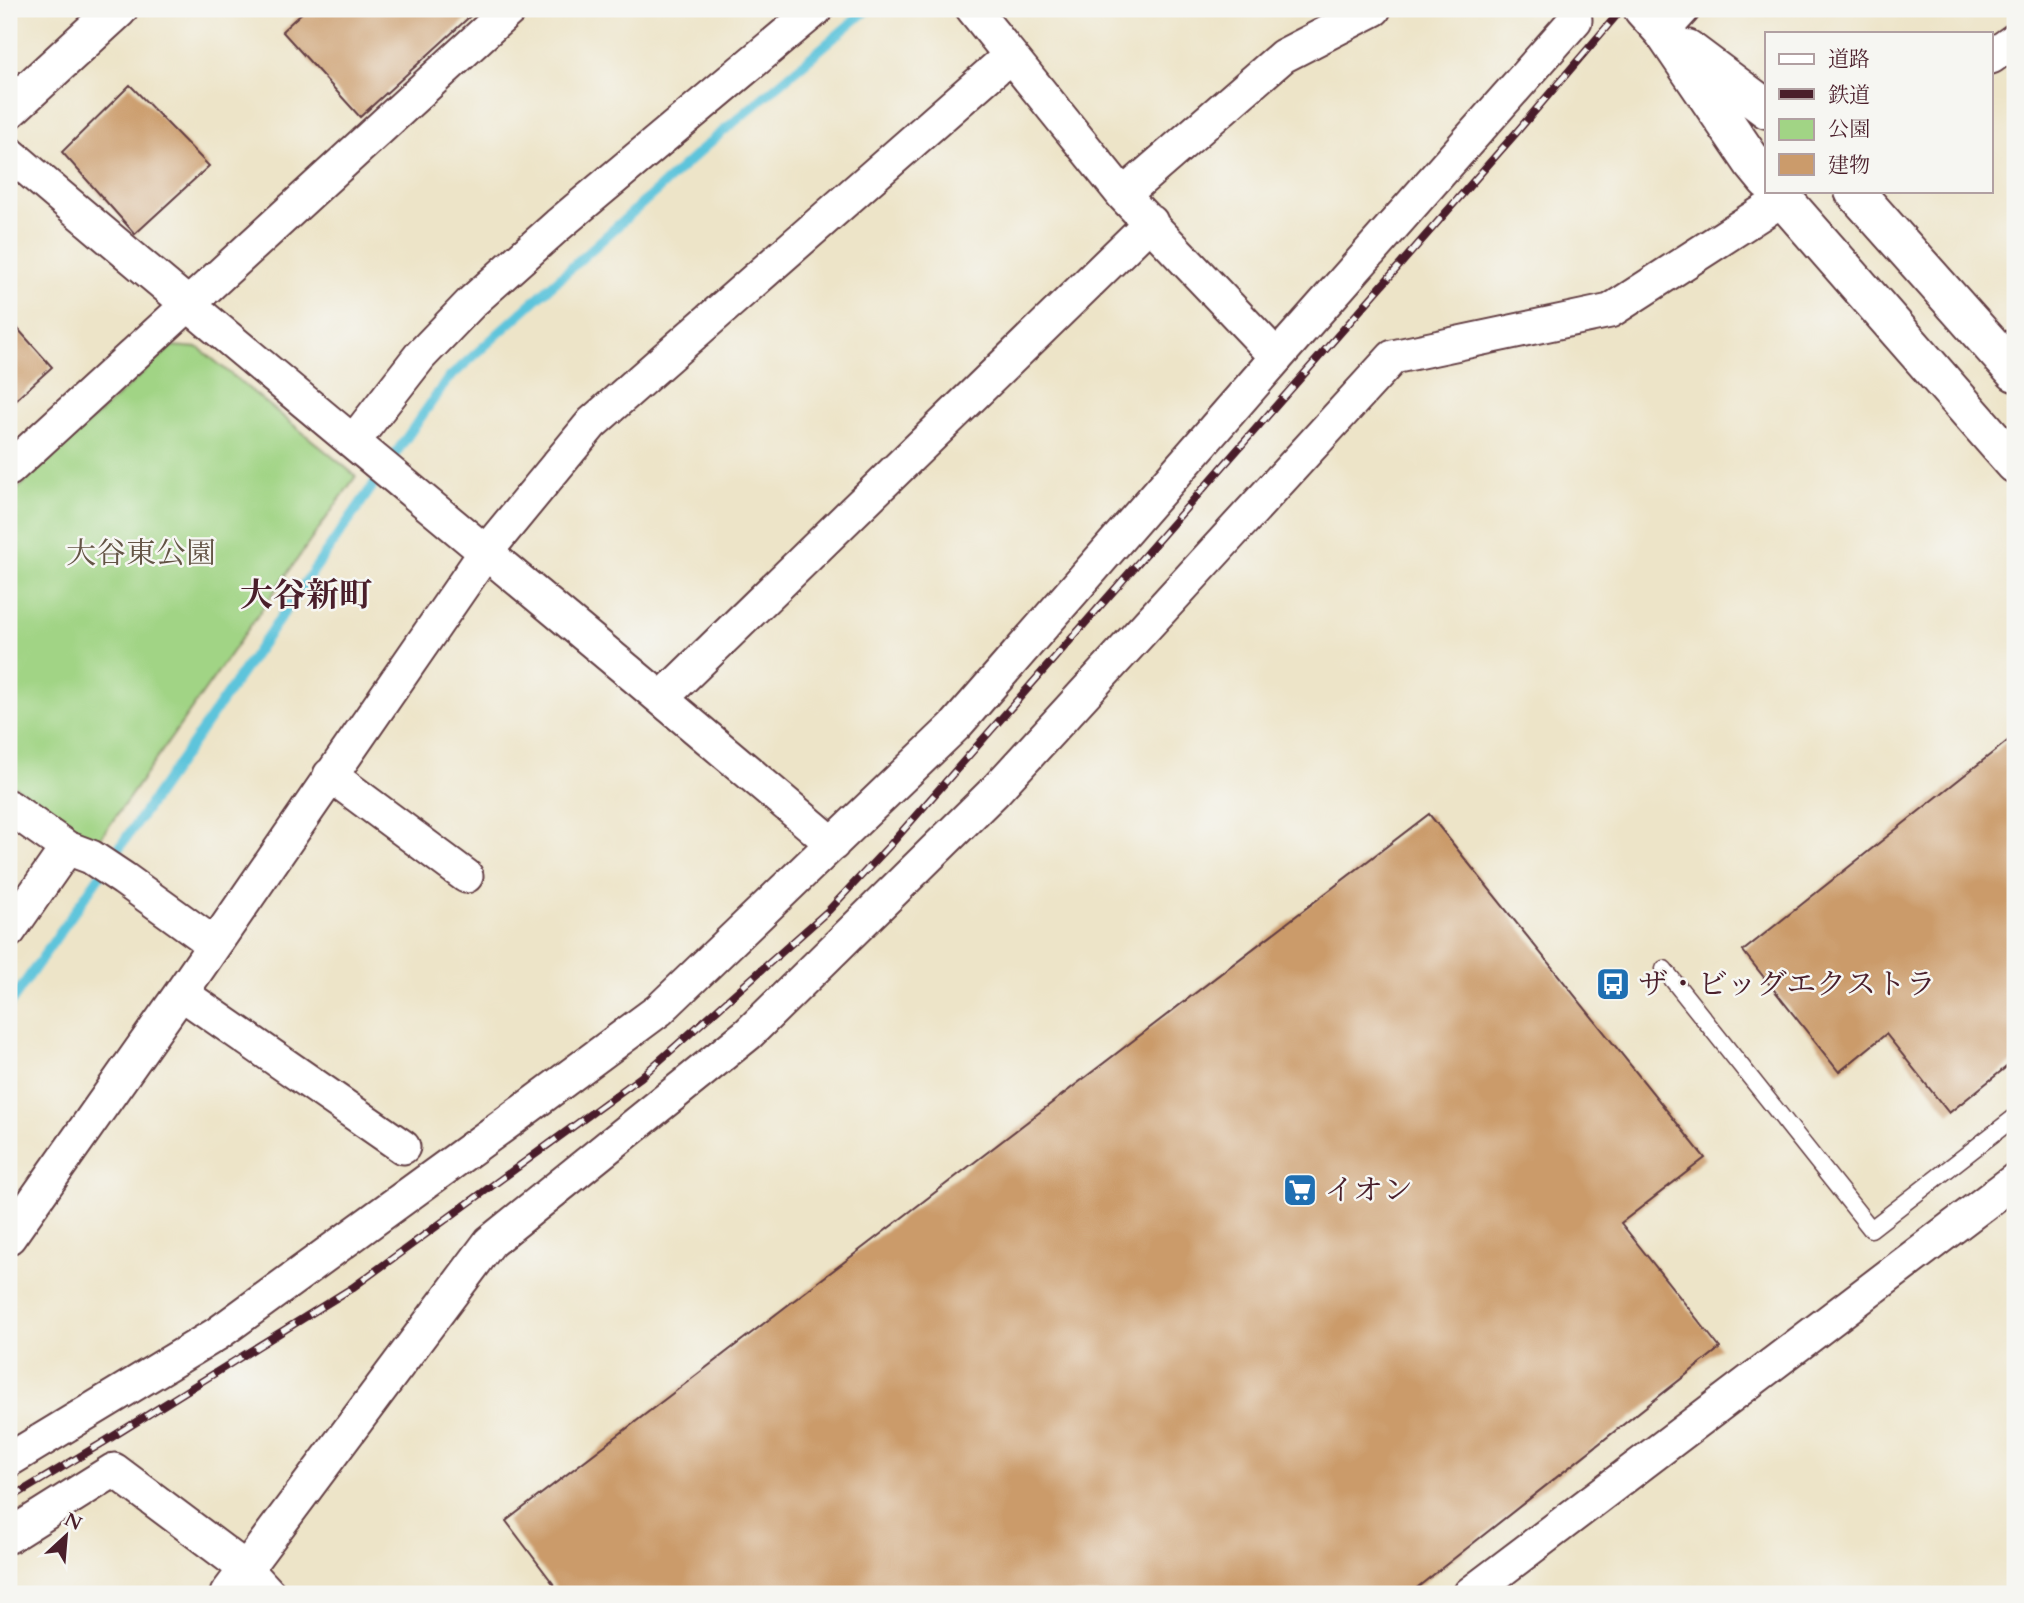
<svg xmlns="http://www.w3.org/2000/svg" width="2024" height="1603" font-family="Cardo,'Noto Serif JP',serif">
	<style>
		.green { fill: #a1d485; stroke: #767a58; stroke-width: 2 }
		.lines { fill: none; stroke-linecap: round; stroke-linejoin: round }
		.stream { stroke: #5dc4db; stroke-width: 10 }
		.building { fill: #cb9b6b }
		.service-casing { stroke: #623d43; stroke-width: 19 }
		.minor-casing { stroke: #623d43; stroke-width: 37 }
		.tertiary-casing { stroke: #623d43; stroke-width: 42 }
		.service { stroke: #fff; stroke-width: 16 }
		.minor { stroke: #fff; stroke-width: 33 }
		.tertiary { stroke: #fff; stroke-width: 38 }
		.rail-casing { stroke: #4a1f2b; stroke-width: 8 }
		.rail { stroke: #f6f6f2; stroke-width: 5; stroke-dasharray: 16; stroke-linecap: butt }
		.labels { text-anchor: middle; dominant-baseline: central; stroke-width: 5; stroke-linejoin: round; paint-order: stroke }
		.park-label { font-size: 30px; fill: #645546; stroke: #f6f6f2 }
		.poi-label { font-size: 30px; fill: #4a1f2b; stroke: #f6f6f2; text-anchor: start }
		.quarter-label { font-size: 33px; font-weight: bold; fill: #4a1f2b; stroke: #f6f6f2 }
	</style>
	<rect width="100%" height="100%" fill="#f6f6f2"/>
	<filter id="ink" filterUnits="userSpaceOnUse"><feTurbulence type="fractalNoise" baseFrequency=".0143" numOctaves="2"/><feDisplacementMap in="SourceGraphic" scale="14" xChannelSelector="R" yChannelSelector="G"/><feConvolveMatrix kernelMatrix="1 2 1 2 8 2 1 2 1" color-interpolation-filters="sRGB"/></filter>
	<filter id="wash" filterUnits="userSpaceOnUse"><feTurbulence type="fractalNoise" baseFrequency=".00686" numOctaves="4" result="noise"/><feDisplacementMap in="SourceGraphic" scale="28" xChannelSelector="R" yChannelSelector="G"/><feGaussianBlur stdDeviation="1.57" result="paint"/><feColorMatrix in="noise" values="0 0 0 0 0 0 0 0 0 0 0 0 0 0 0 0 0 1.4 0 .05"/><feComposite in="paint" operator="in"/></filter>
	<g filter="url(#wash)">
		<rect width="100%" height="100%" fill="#ede4c8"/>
		<path class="green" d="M172,346l27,2 157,128 -259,367 -88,-61v-285z"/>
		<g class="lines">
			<path class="stream" d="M9,1005l438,-625 261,-236 160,-135"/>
		</g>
		<g id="blocks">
			<path class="building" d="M306,9h172l-118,108 -78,-86z
				M130,85l79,81 -74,68 -73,-82z
				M9,319l43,48 -43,39z
				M2015,735v325l-66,53 -63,-79 -47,38 -96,-121z
				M1429,814l276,344 -84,65 99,125 -311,246h-848l-55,-73z"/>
		</g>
	</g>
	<g filter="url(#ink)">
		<use href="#blocks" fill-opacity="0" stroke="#623d43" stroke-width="2"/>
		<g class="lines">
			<g class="service-casing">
				<path id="service" d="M1664,969l207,260 144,-112"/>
			</g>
			<g class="minor-casing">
				<path id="minor" d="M973,9l150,186 154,162
					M1663,31l20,-22
					M1991,57l24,-17
					M9,153c272,233 552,458 824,691
					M1123,195l160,-139 91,-47
					M353,442l67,-86 53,-55 85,-76 258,-216
					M9,469l501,-460
					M662,698l489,-476
					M330,775l136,101
					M9,807l58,41 24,9 33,22 90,65
					M9,931l58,-83
					M181,993l222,154
					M9,1237l172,-244 304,-440 107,-130 418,-367
					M9,1460l208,-126 291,-212 151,-112 297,-285 321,-368 298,-337 -1,-11
					M9,1536l105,-66 132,99 23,25
					M227,1594l263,-352 258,-208 247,-243 398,-434 217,-46 173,-112
					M1470,1594l545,-414"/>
			</g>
			<g class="tertiary-casing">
				<path id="tertiary" d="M1643,9l20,22 90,132 14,17
					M1687,49l80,60
					M9,109l109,-100
					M1776,191l239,273
					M1854,191l161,181"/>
			</g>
			<use href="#service" class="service"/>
			<use href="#minor" class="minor"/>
			<use href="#tertiary" class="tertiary"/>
			<g class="rail-casing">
				<path id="rail" d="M9,1499l95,-57 248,-154 289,-211 188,-167 62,-66 624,-710 107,-125"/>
			</g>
			<use href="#rail" class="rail"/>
		</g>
	</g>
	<defs>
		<g id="bus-square" transform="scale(1.75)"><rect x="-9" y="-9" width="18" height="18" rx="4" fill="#1f6fb2" stroke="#f6f6f2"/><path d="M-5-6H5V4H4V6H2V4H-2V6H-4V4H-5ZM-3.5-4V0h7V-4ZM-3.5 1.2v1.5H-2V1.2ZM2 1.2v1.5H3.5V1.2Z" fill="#fff"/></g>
		<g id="supermarket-square" transform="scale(1.75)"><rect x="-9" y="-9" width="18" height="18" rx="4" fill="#1f6fb2" stroke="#f6f6f2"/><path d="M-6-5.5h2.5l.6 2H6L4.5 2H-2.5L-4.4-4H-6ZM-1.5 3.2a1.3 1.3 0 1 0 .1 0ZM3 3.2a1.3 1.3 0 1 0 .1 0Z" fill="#fff"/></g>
	</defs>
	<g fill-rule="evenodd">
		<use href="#bus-square" x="1613" y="984"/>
		<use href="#supermarket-square" x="1300" y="1190"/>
	</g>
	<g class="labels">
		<g class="park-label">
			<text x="141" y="553">大谷東公園</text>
		</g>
		<g class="poi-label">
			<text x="1638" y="984">ザ・ビッグエクストラ</text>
			<text x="1324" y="1190">イオン</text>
		</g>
		<g class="quarter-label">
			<text x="306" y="595">大谷新町</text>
		</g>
	</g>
	<rect width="2024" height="1603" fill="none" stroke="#f6f6f2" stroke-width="35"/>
	<rect x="1765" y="32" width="228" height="161" fill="#f6f6f2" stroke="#b1a0a2" stroke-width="2"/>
	<rect x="1779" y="54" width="35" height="10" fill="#ffffff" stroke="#b1a0a2" stroke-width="2"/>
	<text x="1828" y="66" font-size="21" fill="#4a1f2b">道路</text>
	<rect x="1779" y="89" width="35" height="10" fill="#4a1f2b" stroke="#b1a0a2" stroke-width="2"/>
	<text x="1828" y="102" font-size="21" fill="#4a1f2b">鉄道</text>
	<rect x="1779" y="119" width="35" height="21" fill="#a1d485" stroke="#b1a0a2" stroke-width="2"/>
	<text x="1828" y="136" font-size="21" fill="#4a1f2b">公園</text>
	<rect x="1779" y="154" width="35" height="21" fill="#cb9b6b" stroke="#b1a0a2" stroke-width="2"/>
	<text x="1828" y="172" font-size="21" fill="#4a1f2b">建物</text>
	<g transform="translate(66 1536) rotate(26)" stroke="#f6f6f2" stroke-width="5" paint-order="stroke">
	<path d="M0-5L12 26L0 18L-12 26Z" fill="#4a1f2b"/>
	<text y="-10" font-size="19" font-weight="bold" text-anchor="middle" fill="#4a1f2b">N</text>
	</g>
</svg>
